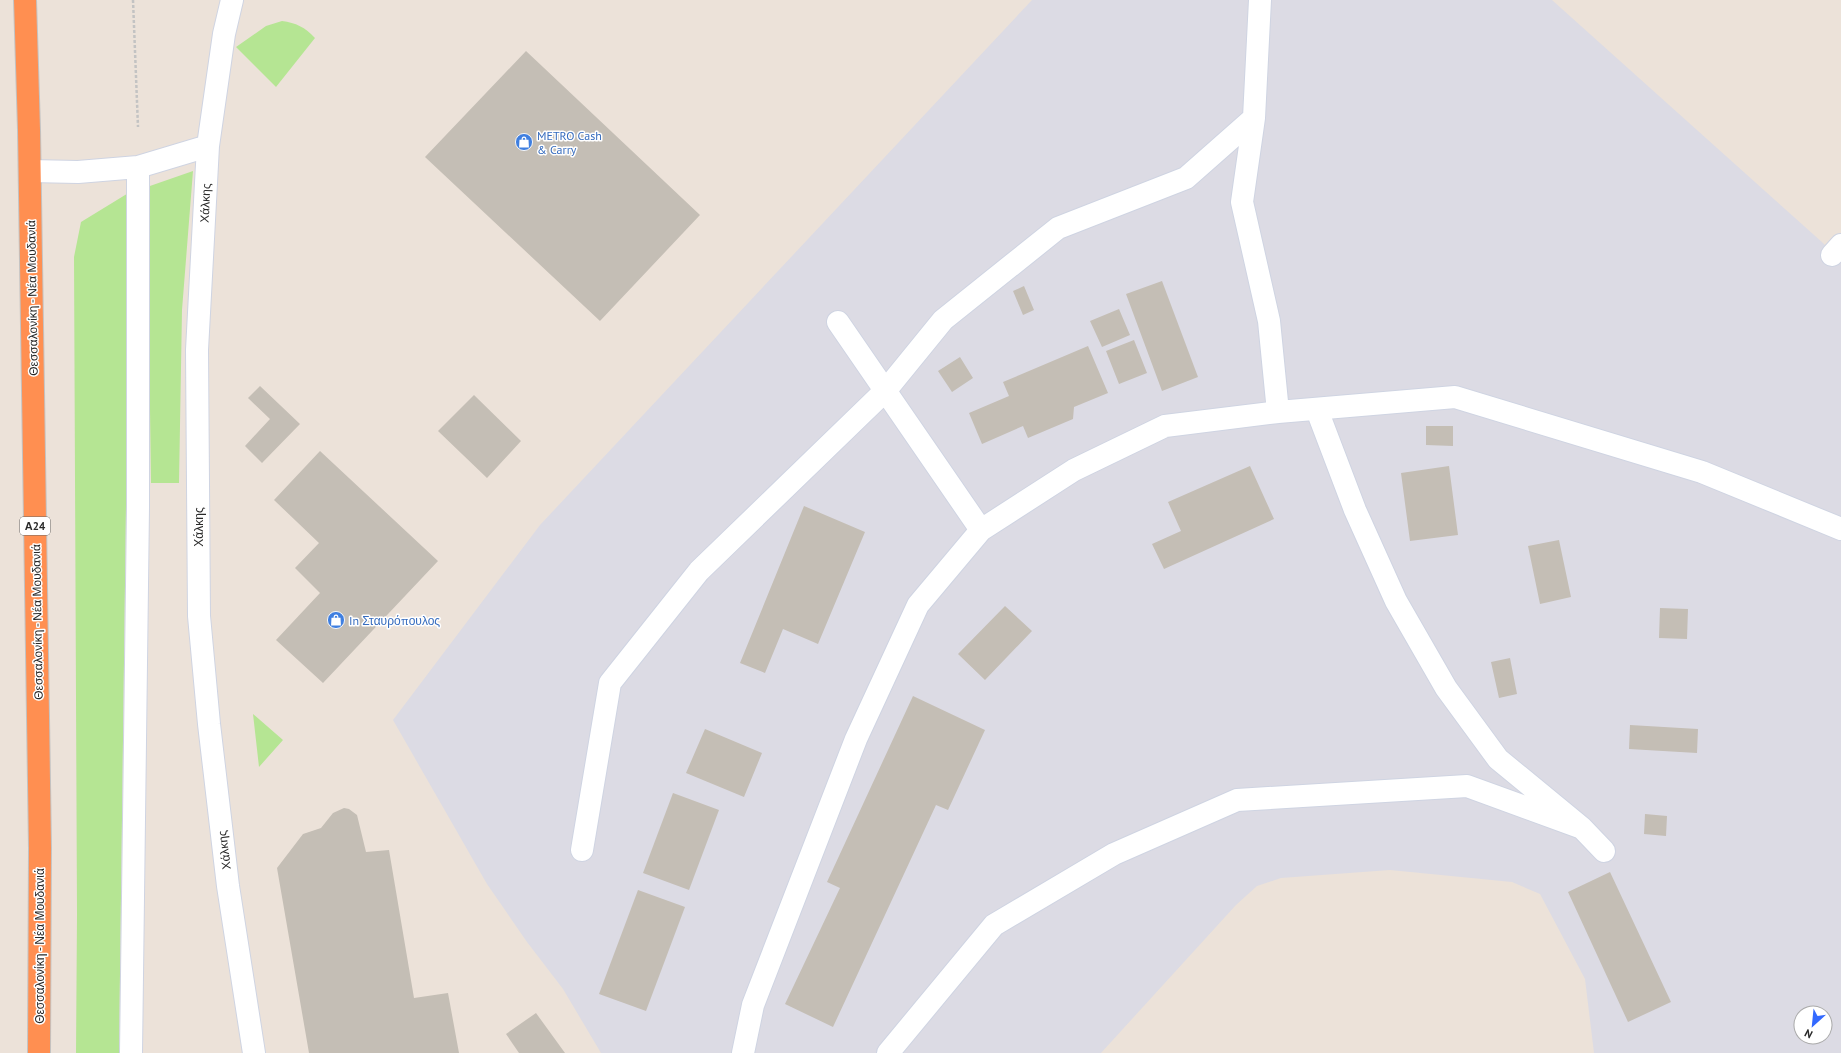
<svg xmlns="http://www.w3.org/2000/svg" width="1841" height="1053" font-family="'PT Sans',sans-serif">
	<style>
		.industrial { fill: #dcdbe4; fill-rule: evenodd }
		.green { fill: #b5e593 }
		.building { fill: #c4beb5 }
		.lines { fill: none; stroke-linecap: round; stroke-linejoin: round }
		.minor-casing { stroke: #cfd4e2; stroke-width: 24 }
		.highway-casing { stroke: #c3c3c3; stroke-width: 24 }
		.path { stroke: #c3c3c3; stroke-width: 2.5; stroke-dasharray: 3 2; stroke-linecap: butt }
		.minor { stroke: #fff; stroke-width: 22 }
		.highway { stroke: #ff8f51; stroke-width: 22 }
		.labels { text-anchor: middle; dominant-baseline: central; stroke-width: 3; stroke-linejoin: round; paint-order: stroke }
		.shield { fill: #fff; stroke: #696969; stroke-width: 1 }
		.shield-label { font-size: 11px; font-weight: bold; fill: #292929 }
		.shop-label { font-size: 12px; fill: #366cbe; stroke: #fff; text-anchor: start }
		.street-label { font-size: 12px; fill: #292929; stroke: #fff }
	</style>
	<rect width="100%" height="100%" fill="#ece2d9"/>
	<path class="industrial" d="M1032,0h520l271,243 18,19v791h-247l-9,-74 -45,-85 -28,-12 -122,-12 -109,8 -24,8 -21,19 -135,148h-500l-38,-64 -36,-47 -40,-58 -94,-164 147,-195zM1801,1013h24v24h-24z"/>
	<path class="green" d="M282,21c14,2 23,6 33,17l-39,49 -40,-40 30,-21z
		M193,171l-11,139 -3,173h-28l-4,-296z
		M130,192l-11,861h-43l1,-139 -3,-657 7,-35z
		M253,714l30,26 -24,27z"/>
	<path class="building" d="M526,51l174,164 -100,106 -175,-164z
		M1162,281l36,96 -36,14 -36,-97z
		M1024,286l10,24 -11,5 -10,-24z
		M1119,309l11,26 -28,12 -12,-26z
		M1134,340l13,33 -28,11 -13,-33z
		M1088,346l20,47 -34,14 -1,12 -45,19 -5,-12 -41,18 -13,-31 40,-17 -6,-14z
		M960,357l13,21 -21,14 -14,-21z
		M260,386l40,38 -38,39 -17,-17 25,-27 -22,-21z
		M474,395l47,46 -34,37 -49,-47z
		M1426,426h27v20l-27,-1z
		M320,451l118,110 -115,122 -47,-43 44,-47 -25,-25 24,-25 -45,-43z
		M1250,466l24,53 -110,50 -12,-25 29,-13 -13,-29z
		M1449,466l9,69 -48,6 -9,-68z
		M804,506l61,26 -47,112 -35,-15 -18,44 -25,-10z
		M1559,540l12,57 -31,7 -12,-58z
		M1005,606l27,25 -47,49 -27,-26z
		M1660,608l28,1 -1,30 -28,-1z
		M1510,658l7,36 -18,4 -8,-36z
		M913,696l72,34 -37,80 -12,-5 -103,222 -48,-23 55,-116 -13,-6z
		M1630,725l68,4 -1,24 -68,-4z
		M705,729l57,24 -18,44 -58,-24z
		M673,793l46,17 -30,80 -46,-17z
		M344,808l5,1 8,6 9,37 23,-2 25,148 34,-5 11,60h-150l-32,-185 26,-34 18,-6 12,-15z
		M1645,814l22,2 -1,20 -22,-2z
		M1610,872l61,130 -43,20 -60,-130z
		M638,890l47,17 -39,104 -47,-17z
		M536,1013l29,40h-46l-13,-19z"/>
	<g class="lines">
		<g class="minor-casing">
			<path id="minor" d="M232,0l-8,34 -16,112 -11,204 2,266 10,108 19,162 26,167
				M1254,118l6,-118
				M30,171l48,1 60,-5 70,-21
				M1832,255l9,-10
				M838,322l143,208
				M1317,410l38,100 41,91 50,87 52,71 84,69 22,23
				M582,850l28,-167 89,-112 187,-181 57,-70 115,-92 128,-50 68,-60 -12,84 27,119 9,91
				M131,1053l7,-546v-340
				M743,1053l10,-48 103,-266 62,-134 63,-75 93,-60 91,-44 113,-14 177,-15 247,75 139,57
				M888,1053l106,-128 120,-71 123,-54 230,-14 115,42"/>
		</g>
		<g class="highway-casing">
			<path id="highway" d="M25,0l4,130 11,718 -1,205"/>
		</g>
		<path class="path" d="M133,0l5,127"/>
		<use href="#minor" class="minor"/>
		<use href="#highway" class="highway"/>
	</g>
	<defs>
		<g id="shop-disc" transform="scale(0.9)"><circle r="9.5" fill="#3f7fe0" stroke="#fff"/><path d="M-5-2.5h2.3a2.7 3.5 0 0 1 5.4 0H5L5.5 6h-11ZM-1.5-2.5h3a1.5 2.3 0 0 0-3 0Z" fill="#fff"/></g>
	</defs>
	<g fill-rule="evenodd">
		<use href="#shop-disc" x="524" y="142"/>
		<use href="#shop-disc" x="336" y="620"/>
	</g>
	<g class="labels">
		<rect class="shield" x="20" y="517" width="30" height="18" rx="3"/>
		<g class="shield-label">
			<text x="35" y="526">Α24</text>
		</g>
		<g class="shop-label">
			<text x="537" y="135">METRO Cash<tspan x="537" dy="14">&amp; Carry</tspan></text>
			<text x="349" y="620">In Σταυρόπουλος</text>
		</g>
		<g class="street-label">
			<text transform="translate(205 203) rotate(-87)">Χάλκης</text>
			<text transform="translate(32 298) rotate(-91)">Θεσσαλονίκη - Νέα Μουδανιά</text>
			<text transform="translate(198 527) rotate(-90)">Χάλκης</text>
			<text transform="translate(37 622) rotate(-91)">Θεσσαλονίκη - Νέα Μουδανιά</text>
			<text transform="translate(224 850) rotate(-97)">Χάλκης</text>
			<text transform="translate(39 946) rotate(-90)">Θεσσαλονίκη - Νέα Μουδανιά</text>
		</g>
	</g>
	<g transform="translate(1813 1025) rotate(207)"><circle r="19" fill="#ffffff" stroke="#a9a9a9"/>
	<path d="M0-3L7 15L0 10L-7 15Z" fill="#3369ff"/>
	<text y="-6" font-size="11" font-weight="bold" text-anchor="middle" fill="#292929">N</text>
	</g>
</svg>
